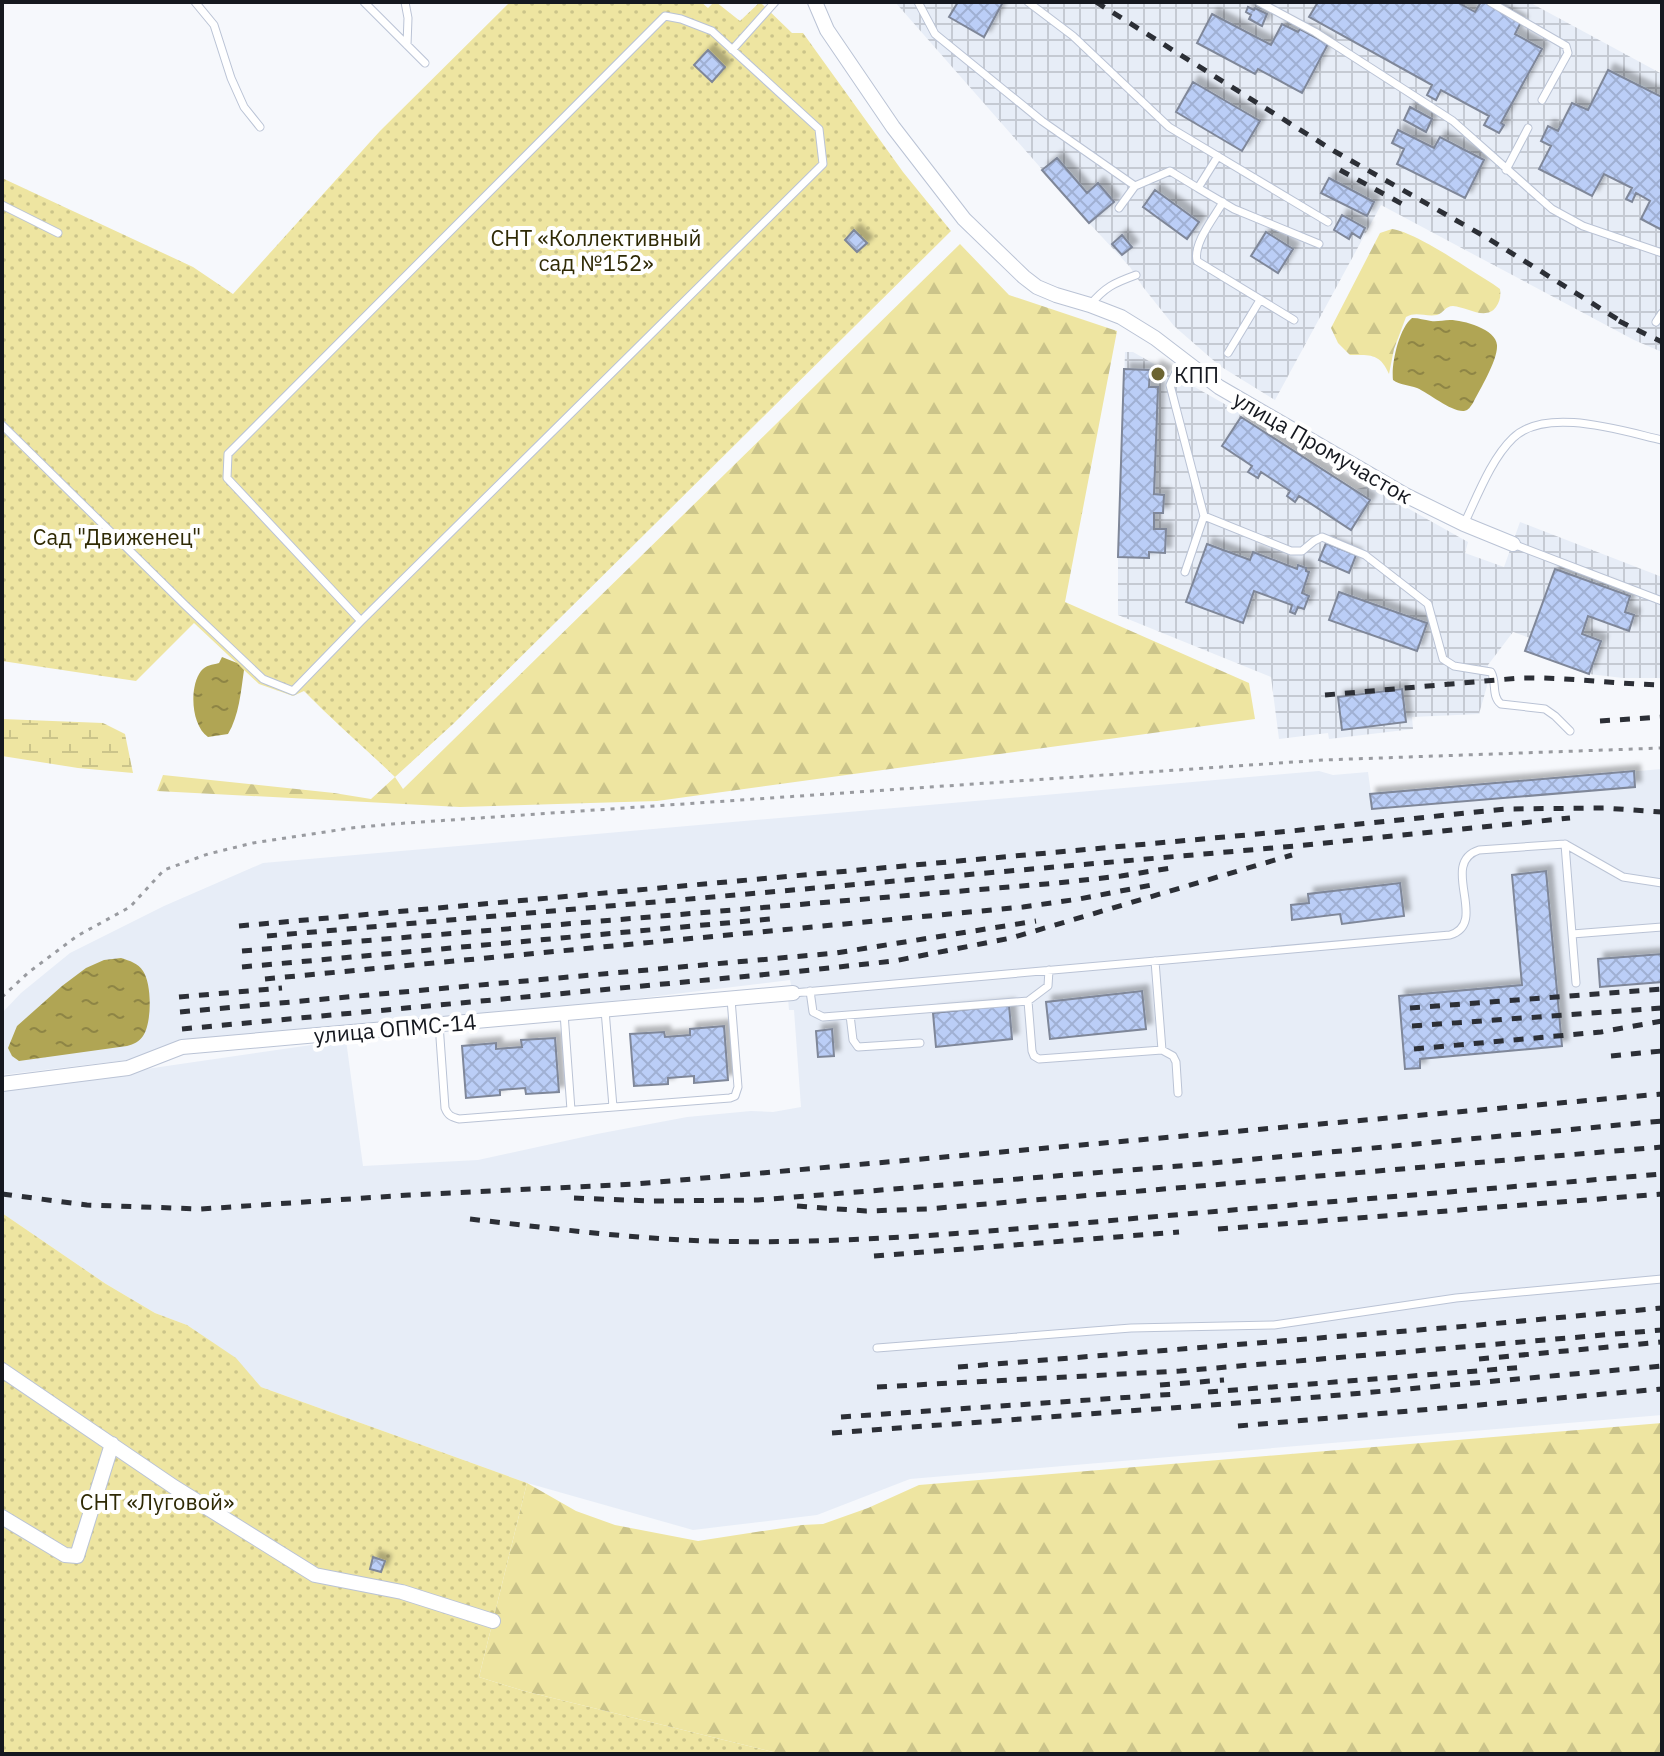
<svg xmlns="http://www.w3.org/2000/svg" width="1664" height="1756" font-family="'IBM Plex Sans',sans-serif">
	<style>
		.built { fill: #e7edf7 }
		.industrial { fill: url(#industrial-grid) }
		.grass { fill: url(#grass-dots) }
		.forest { fill: url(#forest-firs) }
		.wetland { fill: url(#wetland-marsh) }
		.water { fill: url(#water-ripples) }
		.building { fill: url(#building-cross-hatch); stroke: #7f8799; stroke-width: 2; filter: url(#shadow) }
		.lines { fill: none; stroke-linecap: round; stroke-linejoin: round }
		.lane-casing { stroke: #bac3d5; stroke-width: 9 }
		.street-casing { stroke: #bac3d5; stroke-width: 16 }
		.path { stroke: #999ba0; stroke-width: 3; stroke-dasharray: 4 6; stroke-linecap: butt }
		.lane { stroke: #fff; stroke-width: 7 }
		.street { stroke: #fff; stroke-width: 14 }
		.rail { stroke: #2c2f36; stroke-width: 5; stroke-dasharray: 10 10; stroke-linecap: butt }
		.poi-dot { fill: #6c6431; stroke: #fff; stroke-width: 3 }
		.labels { text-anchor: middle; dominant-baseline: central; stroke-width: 8; stroke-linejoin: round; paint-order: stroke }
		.park-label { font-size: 22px; fill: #2f2a05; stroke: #fff }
		.poi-label { font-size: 22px; fill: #15181f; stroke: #fff; text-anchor: start }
		.street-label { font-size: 22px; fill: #15181f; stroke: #fff }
	</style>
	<defs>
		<pattern id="industrial-grid" width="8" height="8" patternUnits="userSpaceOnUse" patternTransform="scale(2)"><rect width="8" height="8" fill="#e7edf7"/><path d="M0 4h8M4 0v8" fill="none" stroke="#c5cad3"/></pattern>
		<pattern id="grass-dots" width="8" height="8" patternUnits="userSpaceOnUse" patternTransform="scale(2)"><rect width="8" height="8" fill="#eee5a1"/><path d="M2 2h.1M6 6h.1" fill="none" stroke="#cbc48a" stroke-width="1.8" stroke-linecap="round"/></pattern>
		<pattern id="forest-firs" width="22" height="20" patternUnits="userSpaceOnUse" patternTransform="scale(2)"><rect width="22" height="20" fill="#eee5a1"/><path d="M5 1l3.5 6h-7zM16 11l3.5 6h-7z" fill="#cbc48a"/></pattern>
		<pattern id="wetland-marsh" width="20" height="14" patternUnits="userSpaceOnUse" patternTransform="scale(2)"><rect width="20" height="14" fill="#eee5a1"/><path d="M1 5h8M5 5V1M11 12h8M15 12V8" fill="none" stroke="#cbc48a"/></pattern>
		<pattern id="water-ripples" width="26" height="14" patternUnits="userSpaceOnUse" patternTransform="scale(2)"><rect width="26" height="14" fill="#b0a554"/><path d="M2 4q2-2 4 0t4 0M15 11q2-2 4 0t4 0" fill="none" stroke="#8e8545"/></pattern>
		<pattern id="building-cross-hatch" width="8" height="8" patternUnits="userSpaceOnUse" patternTransform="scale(2)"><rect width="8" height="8" fill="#bbcef7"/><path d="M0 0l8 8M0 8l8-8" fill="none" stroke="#a0b0d3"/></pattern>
		<filter id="shadow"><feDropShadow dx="6" dy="-6" stdDeviation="2" flood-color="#0004"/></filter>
	</defs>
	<rect width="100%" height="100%" fill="#f6f8fc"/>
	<path class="built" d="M1662,769v646l-752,64 -93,36 -124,15 -166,-47 -266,-96 -26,-29 -48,-33 -32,-12 -49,-29 -104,-71v-123l344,-50 17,126 115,-6 119,-26 90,-17 64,-6 22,1 28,-5 -7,-97h-5l-1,-12 5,-4 -3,-14 -788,95v-62l19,-20 49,-40 94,-47 99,-43 1056,-92 14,4 35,-3 3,22z"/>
	<path class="industrial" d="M895,2h634l133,72v278l-28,-12 -253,-135 -106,195 -55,-34 -46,-40 -31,-39 -13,-20 -41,-44z
		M1125,352h8l104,59 4,6 113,73 14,-4 100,56 -3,11 39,14 16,-45 142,55v101h-39l-34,-4 -64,-23 5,-13 -17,-6 -25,33 -1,21 -8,28 -67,3 1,12 -84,10 -1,-6 -49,6 -8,-62 -153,-62v-58z"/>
	<path class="grass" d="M510,2h191l7,6 6,-6h2l24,19 20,-19 32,31h11l100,139 48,59 -498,493 -58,53c-30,-29 -62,-56 -91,-86l-11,5 -34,-12 -65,-61 -58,58 -134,-20v-483l191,89 40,27 147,-163z
		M2,1213l104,71 49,29 32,12 49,33 25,29 266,96 -48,194 45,14 257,63h-779z"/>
	<path class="forest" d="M1392,229c26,4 76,40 101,55l7,5c1,7 0,12 -4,18 -10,14 -29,0 -43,-1 -8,0 -9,7 -16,9 -12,2 -21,-4 -31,2l-12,32 -5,25c-9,-21 -19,-19 -39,-19l-12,-12 -7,-15 49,-95z
		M960,244l49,51 108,36 -52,271 184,81 6,36 -598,82 -197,6 -303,-16 6,-16 171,18 37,6 24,-22 8,12z
		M1662,1423v331h-881l-257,-63 -45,-14 48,-194 49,28 39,14 83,16 104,-16 21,-1 45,-16 51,-23z"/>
	<path class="wetland" d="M2,719l101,4 22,11 8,39 -55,-5 -76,-12z"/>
	<path class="water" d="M1412,318c7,0 12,2 19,3 6,1 12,-1 19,-1 13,0 46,9 47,25 1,15 -17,44 -24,58 -3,4 -4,7 -9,8 -13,1 -35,-18 -47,-23 -8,-3 -17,-3 -24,-8 -2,-16 6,-52 19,-62z
		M222,657l15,6 7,7c-3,21 -5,46 -16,64l-20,3c-17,-12 -19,-50 -7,-66 5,-6 11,-6 18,-8z
		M121,958c9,3 17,5 22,13 9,13 9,52 0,65 -4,6 -9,8 -16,10l-108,15 -7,-5 -4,-8 9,-22 45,-40 24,-18 18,-8z"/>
	<path class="building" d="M958,2h45l-19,35 -35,-20z
		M1318,2h139l18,10 6,-10h4l36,20 -6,12 27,15 -41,74 3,2 -5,8 -15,-8 5,-9 -48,-26 -5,10 -9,-5 5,-10 -123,-68z
		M1248,7l6,3 1,-2 12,6 -5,12 -13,-7 2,-4 -5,-3z
		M1212,14l59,31 11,-21 16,8 2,-3 28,15 -26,49 -44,-24 -3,5 -58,-31z
		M708,50l17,17 -13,15 -18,-17z
		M1608,70l54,27v133l-21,-11 9,-18 -14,-8 -4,9 -6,-3 6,-11 -28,-14 -12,22 -53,-27 12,-23 -10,-5 7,-15 10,5 14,-28 16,7z
		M1193,82l67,39 -18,30 -66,-39z
		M1410,107l22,12 -6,13 -22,-12z
		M1398,130l36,18 6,-11 44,23 -19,38 -68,-34 7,-15 -12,-6z
		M1057,158l30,35 11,-10 16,19 -25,21 -47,-53z
		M1329,178l45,24 -7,14 -46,-23z
		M1155,190l44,32 -12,17 -44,-32z
		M1342,215l23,13 -5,10 -8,-5 -3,6 -15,-9z
		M854,230l13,13 -10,9 -12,-12z
		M1266,232l27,17 -15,24 -27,-17z
		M1122,235l10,12 -10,8 -10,-11z
		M1155,367l11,5 -5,9 -10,-6z
		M1124,369l26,1 -1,17h9l-4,107 10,1 -1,18h-9v16h12l-1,24 -16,-1v6l-31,-1z
		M1241,417l129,83 -19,30 -52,-34 -4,6 -8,-6 3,-5 -29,-19 -3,6 -10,-6 4,-6 -30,-20z
		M1326,543l30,12 -7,18 -30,-13z
		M1207,544l43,16 3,-8 44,17 1,-4 8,3v3l3,1 -7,21 7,3 -5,13 -6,-2 -3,7 -5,-2 2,-7 -38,-14 -11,32 -57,-21z
		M1555,569l75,27 -5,16 9,3 -5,16 -41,-15 -6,18 19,7 -12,33 -64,-23z
		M1339,592l88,31 -10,28 -88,-31z
		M1402,689l4,33 -64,8 -4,-33z
		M1634,771l1,16 -263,22 -2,-15z
		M1546,871l16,175 -142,13v9l-15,1 -6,-73 123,-11 -10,-110z
		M1400,883l4,33 -62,8 -2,-10 -48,6 -1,-15 18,-2 -1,-9z
		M1662,954v28l-62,5 -2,-28z
		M1142,991l4,38 -96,10 -4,-37z
		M1009,1005l3,34 -76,8 -3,-34z
		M724,1026l4,54 -34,3v-7l-26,2v6l-34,2 -4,-52 34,-2 1,5 25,-2v-6z
		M832,1029l2,27 -16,1 -2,-26z
		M555,1038l4,54 -33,2 -1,-6 -25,2v5l-34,3 -4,-52 34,-3v6l26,-2 -1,-7z
		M373,1557l12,4 -4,11 -11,-3z"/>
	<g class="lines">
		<g class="lane-casing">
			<path id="lane" d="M195,2l19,23 17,53 13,29 16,20
				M364,2l61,61
				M405,2l3,16 -1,27
				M918,2l17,32 107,87 93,65 35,-15 28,17 20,-32
				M1028,2l45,34 96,91 159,95
				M1259,2l56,30 138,89 99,88 31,17 79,27
				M1490,2l76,44 2,7 -26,47
				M732,50l43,-48
				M1506,170l22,-42
				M1198,188l36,21 85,35
				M1223,202c-9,16 -30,41 -26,59l97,59
				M2,205l56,28
				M1119,208l16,-22
				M1090,305c15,-18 24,-22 46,-30
				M1656,322l6,-9
				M1228,353l32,-53
				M1182,359l-12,26 34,131 87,35h11l12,-10 8,-4 43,18 63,49 15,55 11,7 37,6c6,10 0,24 10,32l44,5 10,7 15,15
				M2,425l184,181 77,73 30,12 68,-70 462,-457 -4,-35 -107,-98 -31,-12 -16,-3 -437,438 -1,24 134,143
				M1464,524c13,-27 27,-65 49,-86 33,-32 109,-7 149,2
				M1513,544l149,57
				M1185,572l19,-56
				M1565,844l7,90 90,-7
				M1572,934l4,49
				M1155,961l7,89
				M810,991l3,21 10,5 205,-16 20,-15 1,-16
				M793,993l657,-58c40,-12 -12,-72 29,-85l86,-6 58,33 39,6
				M1028,1001l4,50 2,5 5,3 123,-9 11,6 3,6 2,31
				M605,1010l8,97
				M564,1013l7,97
				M850,1015l3,25 5,7 62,-4
				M439,1024l6,84c3,8 7,9 14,11l271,-21 5,-2 3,-9 -7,-88
				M877,1348l254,-20 143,-3 182,-27 206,-19"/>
		</g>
		<g class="street-casing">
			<path id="street" d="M815,2l12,28 66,97 71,92 60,58 13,10 19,8 34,10 31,12 34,21 64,49 186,108 59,29 49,20
				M2,1084l126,-16 54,-21 611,-54
				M2,1370l172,117 141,88 87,17 91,29
				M2,1517l63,38 12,1 35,-112"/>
		</g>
		<path class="path" d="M2,997l27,-25 48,-36 53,-29 34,-37 44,-16 45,-11 98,-15 41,-4 931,-64 339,-12"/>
		<use href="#lane" class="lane"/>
		<use href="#street" class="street"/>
		<path class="rail" d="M1096,2l238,149 155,88 138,86
			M1340,170l64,35
			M1619,321l43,21
			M1325,695l195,-17c48,-1 95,6 142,7
			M1600,721l62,-4
			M239,926l1052,-95 215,-22 98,-1 58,4
			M267,936l1028,-90 275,-28
			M242,951l815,-68 64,-7 56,-9
			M242,967l528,-48
			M265,979l758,-72 56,-8 78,-15
			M179,997l103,-9
			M1410,1008l252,-19
			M180,1012l656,-59 200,-32
			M1412,1026l250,-18
			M182,1029l610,-57 102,-11 117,-23 281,-83
			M1414,1049l187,-17 61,-11
			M1611,1056l51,-5
			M2,1194l85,11 114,4 208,-14 227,-11 1026,-90
			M574,1198l79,3 105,-1 433,-35 471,-44
			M797,1206l69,5 61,-2 735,-62
			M470,1219c78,9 156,19 235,22 144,4 290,-10 434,-23 174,-15 349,-29 523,-44
			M1218,1229l444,-35
			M874,1256l305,-24
			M1479,1359l183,-17
			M958,1367l510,-41 194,-18
			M1160,1385l64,-5
			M877,1387l303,-16 482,-41
			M1208,1392l319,-25
			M841,1417l335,-23
			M1238,1426l424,-37
			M832,1433l486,-36 344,-31"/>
	</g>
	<circle class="poi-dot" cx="1158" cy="374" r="8"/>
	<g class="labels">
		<g class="park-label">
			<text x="596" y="237">СНТ «Коллективный<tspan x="596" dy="25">сад №152»</tspan></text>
			<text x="117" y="536">Сад "Движенец"</text>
			<text x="157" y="1501">СНТ «Луговой»</text>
		</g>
		<g class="poi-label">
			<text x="1174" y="374">КПП</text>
		</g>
		<g class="street-label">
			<text transform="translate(1323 447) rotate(30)">улица Промучасток</text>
			<text transform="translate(395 1028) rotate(-5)">улица ОПМС-14</text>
		</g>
	</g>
	<rect width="1664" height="1756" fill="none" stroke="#15181f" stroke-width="8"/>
</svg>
